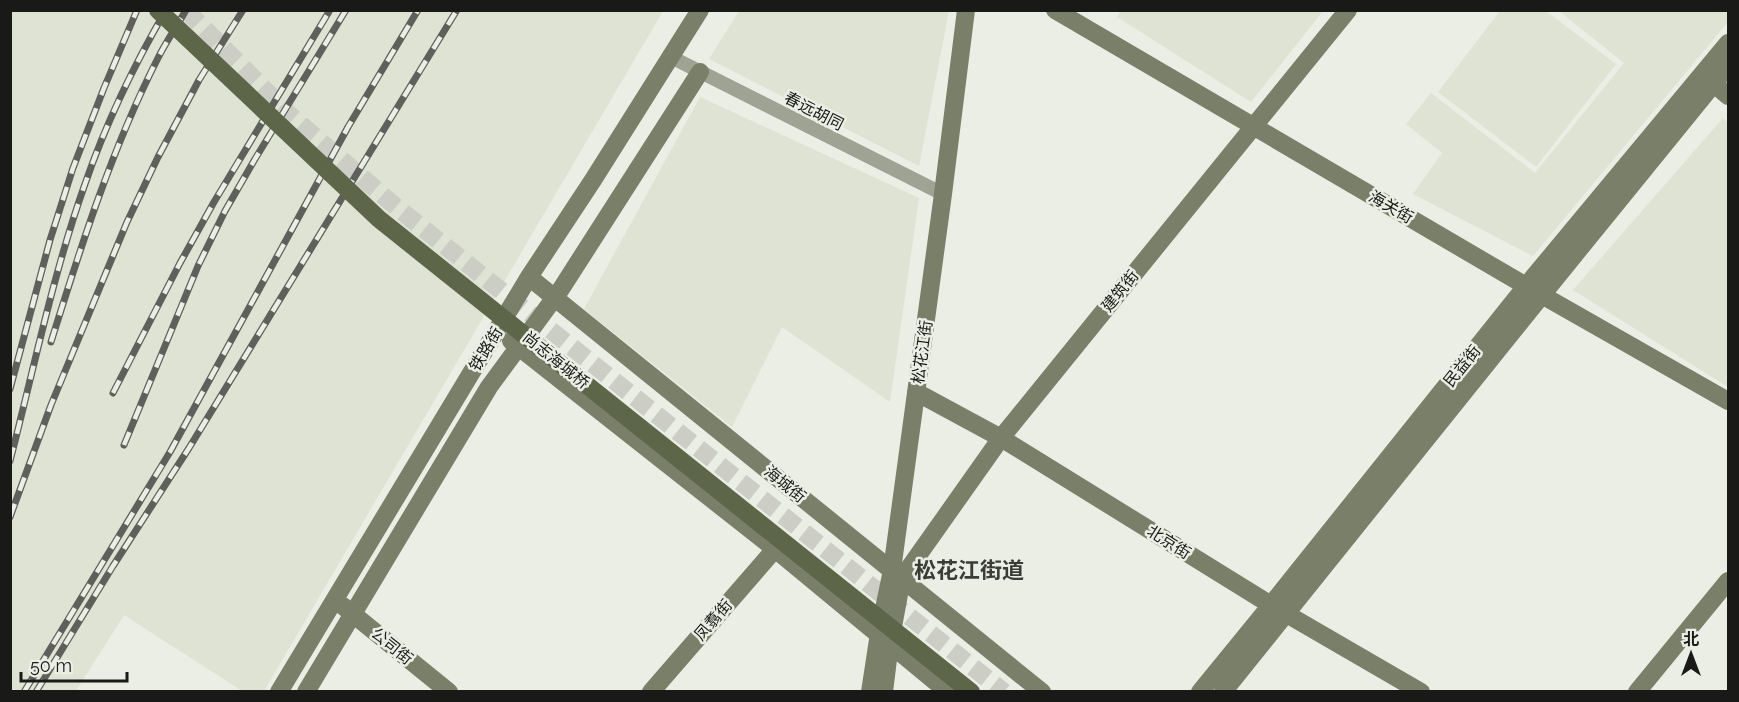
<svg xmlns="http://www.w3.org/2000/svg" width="1739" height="702" font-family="Raleway,'Noto Sans SC',sans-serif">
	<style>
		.built { fill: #dee3d3 }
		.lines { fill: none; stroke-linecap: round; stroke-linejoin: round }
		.primary-tunnel { stroke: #cccec6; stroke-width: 18; stroke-dasharray: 18 9; stroke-linecap: butt }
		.street { stroke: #9ea393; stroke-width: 14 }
		.secondary { stroke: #797f69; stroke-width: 18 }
		.rail-casing { stroke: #5f605b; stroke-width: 7 }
		.rail { stroke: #ebeee5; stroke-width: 4.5; stroke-dasharray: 14; stroke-linecap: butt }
		.primary-bridge { stroke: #5e664a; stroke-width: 18 }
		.labels { text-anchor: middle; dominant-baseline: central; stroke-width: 5; stroke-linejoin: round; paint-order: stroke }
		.street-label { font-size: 16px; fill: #191a17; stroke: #ebeee5 }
		.district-label { font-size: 22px; font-weight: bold; fill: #3a3c35; stroke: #ebeee5 }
	</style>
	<rect width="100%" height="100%" fill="#ebeee5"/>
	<path class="built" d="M1121,10h202v1l-72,91 -134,-85z
		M10,11h653l-399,680h-22l-118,-76 -48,76h-65z
		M739,11h210l-30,155 -210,-107z
		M1500,11h46l70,53 -80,103 -98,-75z
		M1559,11h169v11l-195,234 -120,-62 29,-41 -36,-29 25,-31 104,80 89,-110z
		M700,97l219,101 -29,204 -108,-75 -50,100 -148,-118z
		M1723,118l5,5v264l-155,-97z"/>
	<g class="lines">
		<path class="primary-tunnel" d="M186,10l104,105 105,91 609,486"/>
		<path class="street" d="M671,57l272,137"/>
		<path class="secondary" d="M1055,10l471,276 202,115
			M1707,78l21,18
			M529,277l513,415
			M511,341l264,208 173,143
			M916,392l85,46 270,167 150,87
			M343,606l106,86
			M279,692l250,-415 64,-97 107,-170
			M306,692l183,-305 72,-98 139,-217
			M651,692l124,-143
			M870,692l9,-59 13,-63 51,-376 23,-184
			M884,692l6,-49 12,-65 99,-140 347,-428
			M1200,692l71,-87 255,-319 202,-243
			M1223,692l319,-397 186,-229
			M1637,692l91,-111"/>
		<g class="rail-casing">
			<path id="rail" d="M51,342c30,-96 61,-194 107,-284 8,-16 19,-32 28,-48
				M10,389l40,-149 23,-72 31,-80 33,-78
				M113,393l67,-130 34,-61 116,-192
				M124,445l74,-179 27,-55 30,-52 91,-149
				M10,461c24,-93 43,-187 75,-277 21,-61 49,-119 81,-174
				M10,517l41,-112 76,-183 31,-65 41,-77 44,-70
				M24,692l146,-240 178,-325 70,-117
				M36,692l77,-126 76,-118 268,-438"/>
		</g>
		<use href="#rail" class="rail"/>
		<path class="primary-bridge" d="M158,10l221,209 592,473"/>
	</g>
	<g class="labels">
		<g class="street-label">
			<text transform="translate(814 111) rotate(27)">春远胡同</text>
			<text transform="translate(1391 207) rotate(30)">海关街</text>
			<text transform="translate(1120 291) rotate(-51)">建筑街</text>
			<text transform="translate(486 349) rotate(-59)">铁路街</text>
			<text transform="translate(922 352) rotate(-82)">松花江街</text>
			<text transform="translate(556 360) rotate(39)">尚志海城桥</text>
			<text transform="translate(1462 366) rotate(-51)">民益街</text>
			<text transform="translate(785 484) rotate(39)">海城街</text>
			<text transform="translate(1169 542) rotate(32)">北京街</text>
			<text transform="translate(713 620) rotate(-49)">凤翥街</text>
			<text transform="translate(392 646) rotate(39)">公司街</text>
		</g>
		<g class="district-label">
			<text x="969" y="570">松花江街道</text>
		</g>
	</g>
	<rect width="1739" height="702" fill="none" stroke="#191a17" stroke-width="24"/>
	<g transform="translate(1691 654)" stroke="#ebeee5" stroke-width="4.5" paint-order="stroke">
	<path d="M0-4.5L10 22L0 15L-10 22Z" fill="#191a17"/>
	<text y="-9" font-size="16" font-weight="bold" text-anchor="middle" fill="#191a17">北</text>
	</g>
	<path d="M21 672v9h106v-9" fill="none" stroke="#191a17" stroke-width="3"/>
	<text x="30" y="672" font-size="18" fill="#191a17" stroke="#ebeee5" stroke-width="4.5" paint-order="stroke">50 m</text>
</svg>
